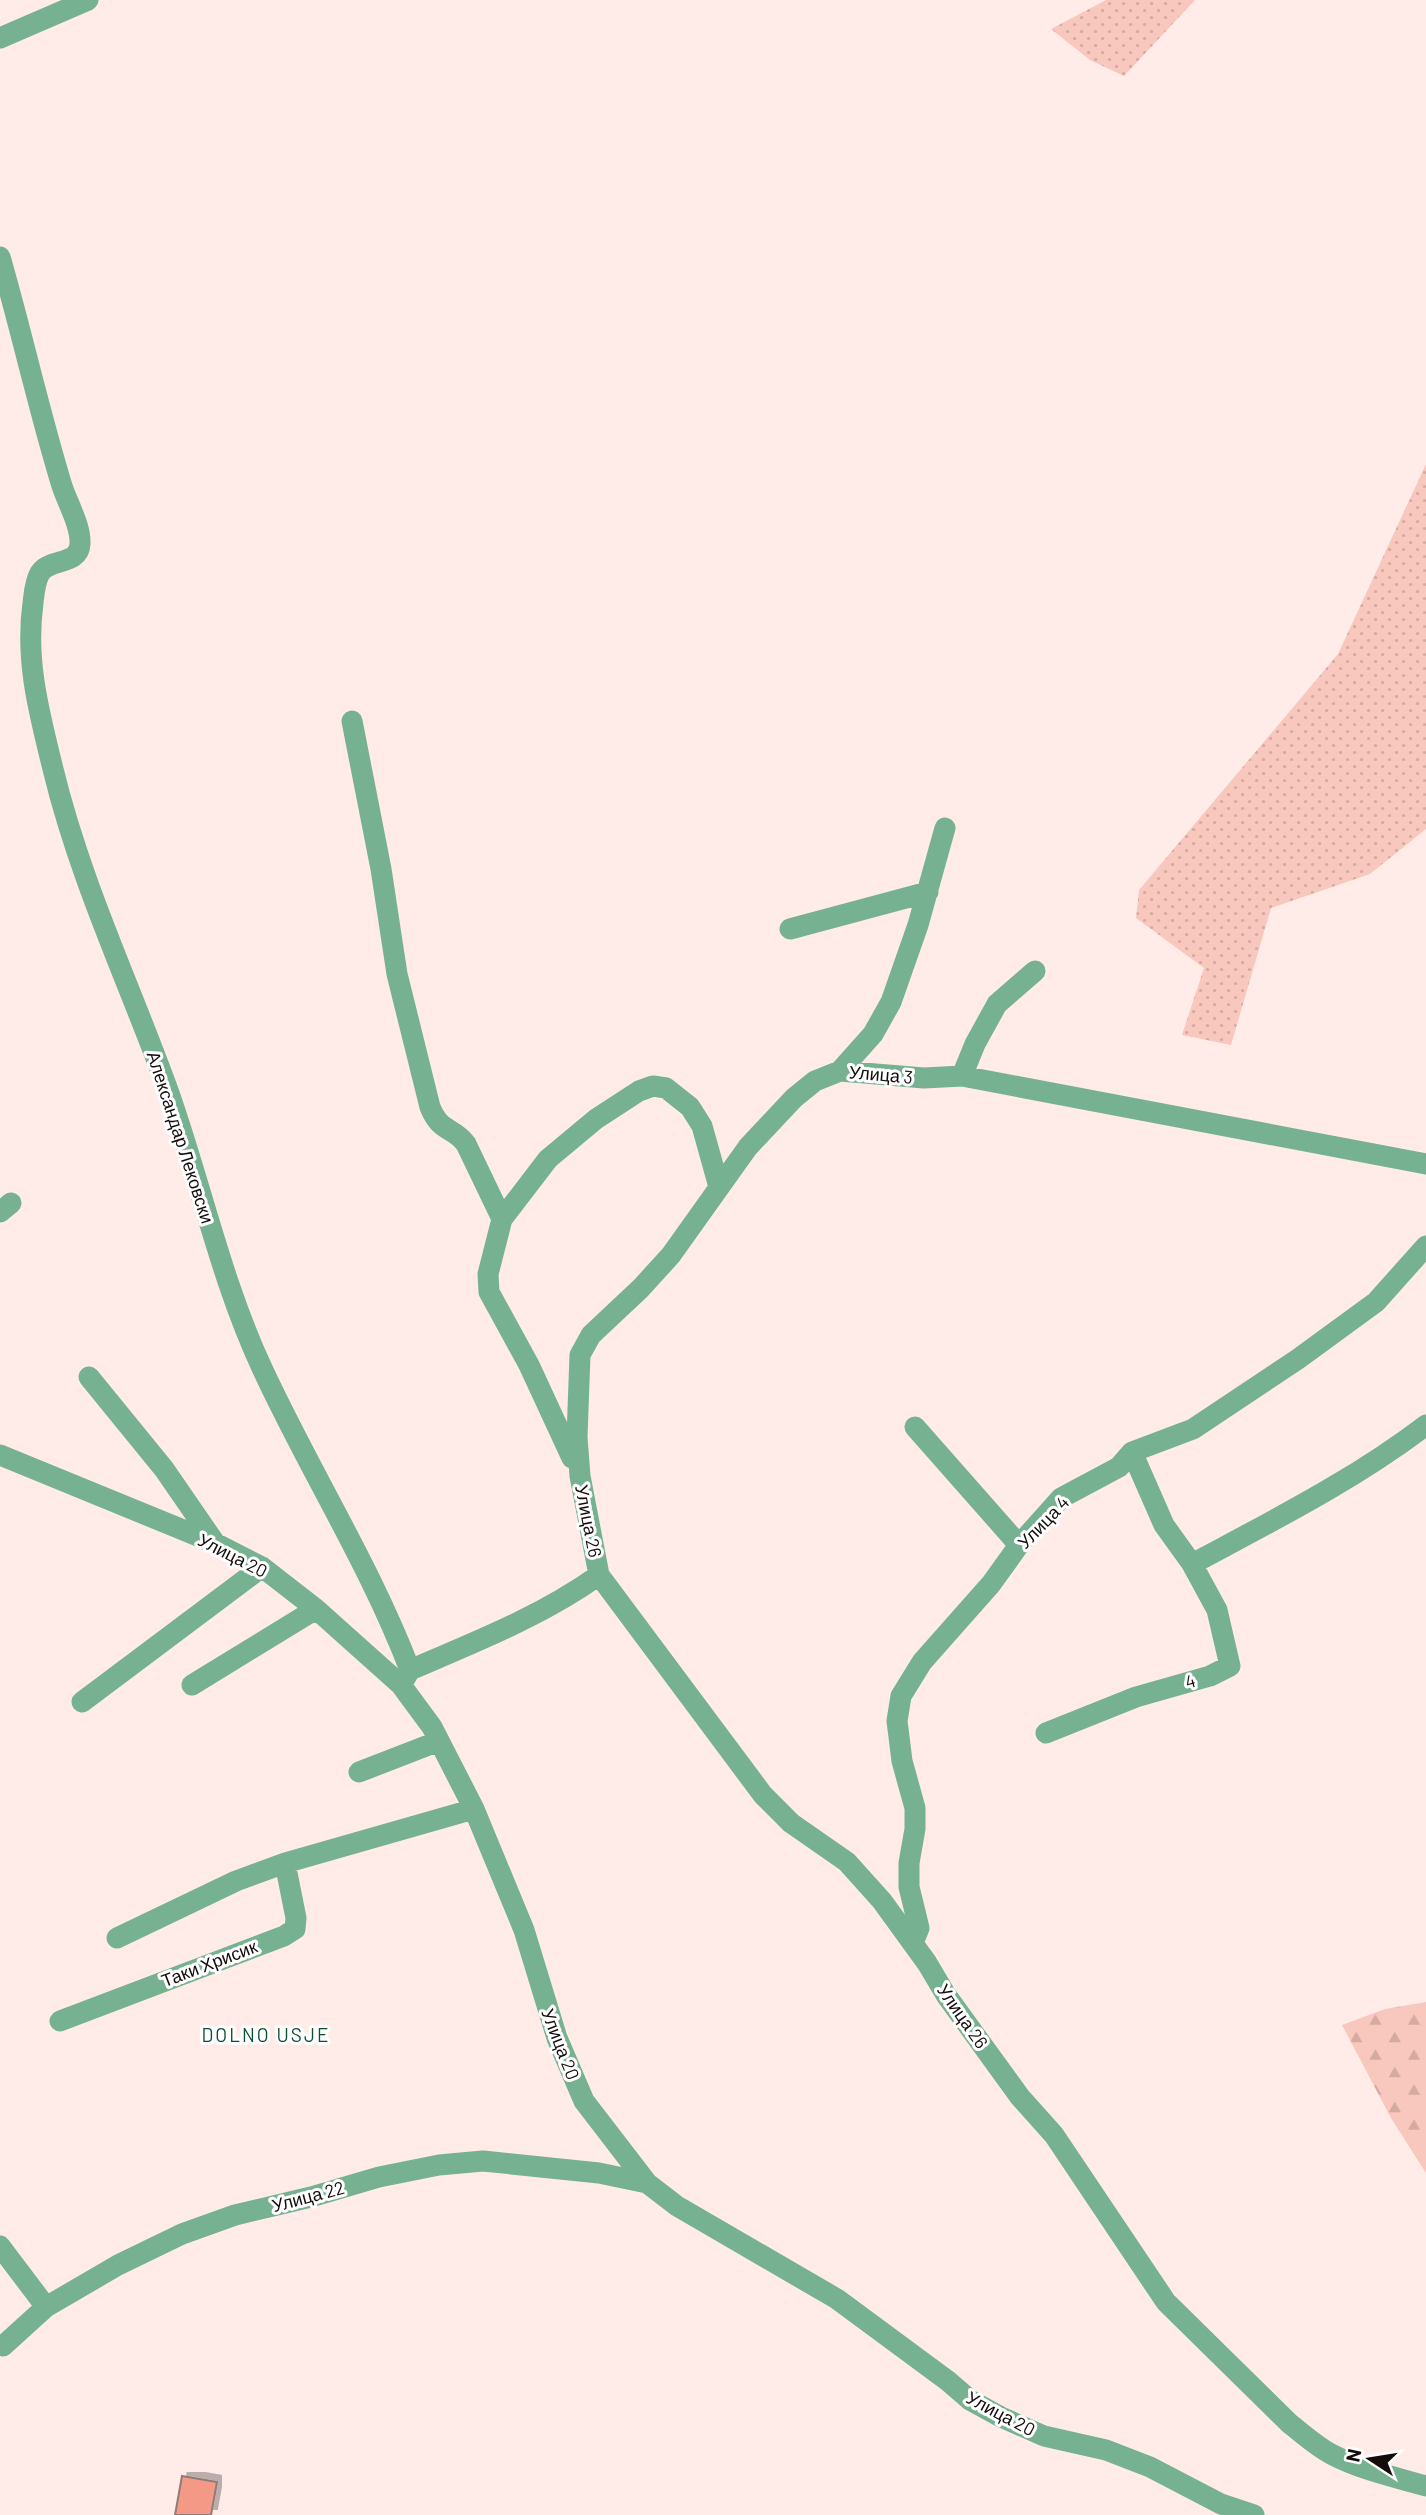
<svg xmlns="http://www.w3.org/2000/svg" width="1426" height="2515" font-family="Barlow,sans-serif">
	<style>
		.grass { fill: url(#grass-dots) }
		.forest { fill: url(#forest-firs) }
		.building { fill: #f59987; stroke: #907b77; stroke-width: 2; filter: url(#shadow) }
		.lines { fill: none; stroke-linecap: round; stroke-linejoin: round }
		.minor { stroke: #76b292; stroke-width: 21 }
		.labels { text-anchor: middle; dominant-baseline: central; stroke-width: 6; stroke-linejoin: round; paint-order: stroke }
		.street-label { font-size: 18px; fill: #130c0b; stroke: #fefefe }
		.neighbourhood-label { font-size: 19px; letter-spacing: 2px; fill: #0b4f33; stroke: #fefefe }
	</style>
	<defs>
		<pattern id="grass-dots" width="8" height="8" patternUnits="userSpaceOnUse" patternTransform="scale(1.75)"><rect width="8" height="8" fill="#f8c7bd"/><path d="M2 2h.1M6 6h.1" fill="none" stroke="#d4aaa1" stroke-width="1.8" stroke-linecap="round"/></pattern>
		<pattern id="forest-firs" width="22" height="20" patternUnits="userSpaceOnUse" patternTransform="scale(1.75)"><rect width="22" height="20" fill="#f8c7bd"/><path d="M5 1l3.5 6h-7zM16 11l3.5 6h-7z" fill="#d4aaa1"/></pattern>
		<filter id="shadow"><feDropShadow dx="6" dy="-6" stdDeviation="0" flood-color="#0004"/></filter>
	</defs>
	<rect width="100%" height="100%" fill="#ffece9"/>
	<path class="grass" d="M1106,0h89l-71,76 -34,-16 -39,-31z
		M1426,464v365l-56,45 -99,34 -40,137 -49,-10 22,-67 -68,-50 3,-28 199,-236z"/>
	<path class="forest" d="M1426,2002v171l-35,-55 -49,-93 43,-16z"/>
	<path class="building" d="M182,2476l35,6 -6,33h-36z"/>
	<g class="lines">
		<path class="minor" d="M0,38l88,-38
			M0,257c22,76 39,154 62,229 6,18 19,40 18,58 -1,22 -31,14 -40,29 -5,8 -6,21 -7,30 -8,58 6,109 20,166 27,112 77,216 116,324 32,91 52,187 93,275 47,102 108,197 148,302l-9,15
			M352,721l29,148 16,105 33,133c11,27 23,19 36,37l36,75
			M790,929l138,-37
			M840,1071l33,-37 18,-32 27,-77 27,-97
			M962,1076l13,-32 22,-40 38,-33
			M1426,1164l-464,-88 -38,2 -84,-7 -25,10 -21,17 -46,49 -77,108 -30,33 -50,47 -11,20 -3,82 3,39 19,99 164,220 28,28 56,39 35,39 45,62 19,32 74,102 34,38 112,167 123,121c14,11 28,24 44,32 29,15 62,22 93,31
			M0,1212l11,-9
			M89,1377l75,92 51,74
			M915,1427l104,118
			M0,1455l215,88 47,24 54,42 85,76 31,42 42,82 50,121 33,108 27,63 63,82 30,23 160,93 111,82 22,19 31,17 43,19 62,14 44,17 71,37 33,11
			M572,1458l-43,-93 -40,-73 -1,-18 14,-55 46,-60 48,-40 43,-28 14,-5 13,2 24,19 12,19 17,61
			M1192,1564c80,-43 162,-84 234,-139
			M410,1670c65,-28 132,-54 189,-95
			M192,1685l124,-76
			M82,1702l180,-135
			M1046,1733l90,-36 74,-21 20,-10 -13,-56 -25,-46 -28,-39 -32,-73
			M359,1772l80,-31
			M117,1938l119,-57 49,-18 189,-54
			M913,1943l6,-15 -10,-41v-24l6,-34v-21l-13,-47 -5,-40 4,-25 21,-34 69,-78 28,-39 42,-47 58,-31 13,-15 61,-23 105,-70 78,-57 50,-56
			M60,2021l224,-85 11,-7 1,-11 -11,-55
			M0,2246l46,61
			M3,2346l43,-39 72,-42 64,-31 53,-19 76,-18 68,-20 60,-12 44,-4 116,12 48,10"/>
	</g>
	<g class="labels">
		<g class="street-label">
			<text transform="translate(881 1074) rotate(5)">Улица 3</text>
			<text transform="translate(181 1137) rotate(72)">Александар Лековски</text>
			<text transform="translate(589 1521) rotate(79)">Улица 26</text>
			<text transform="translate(1043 1522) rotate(-46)">Улица 4</text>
			<text transform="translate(233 1555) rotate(27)">Улица 20</text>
			<text transform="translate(1190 1681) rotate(-16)">4</text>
			<text transform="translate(209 1963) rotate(-21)">Таки Хрисик</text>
			<text transform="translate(963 2016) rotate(55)">Улица 26</text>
			<text transform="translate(561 2044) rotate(69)">Улица 20</text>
			<text transform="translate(308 2196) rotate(-15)">Улица 22</text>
			<text transform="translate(1001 2413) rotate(28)">Улица 20</text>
		</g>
		<g class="neighbourhood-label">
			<text x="266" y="2034">DOLNO USJE</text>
		</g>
	</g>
	<g transform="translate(1370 2459) rotate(282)" stroke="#fefefe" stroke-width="5" paint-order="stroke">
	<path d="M0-5L12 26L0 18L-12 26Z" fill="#130c0b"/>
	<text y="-10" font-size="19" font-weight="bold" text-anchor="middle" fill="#130c0b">N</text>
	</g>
</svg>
